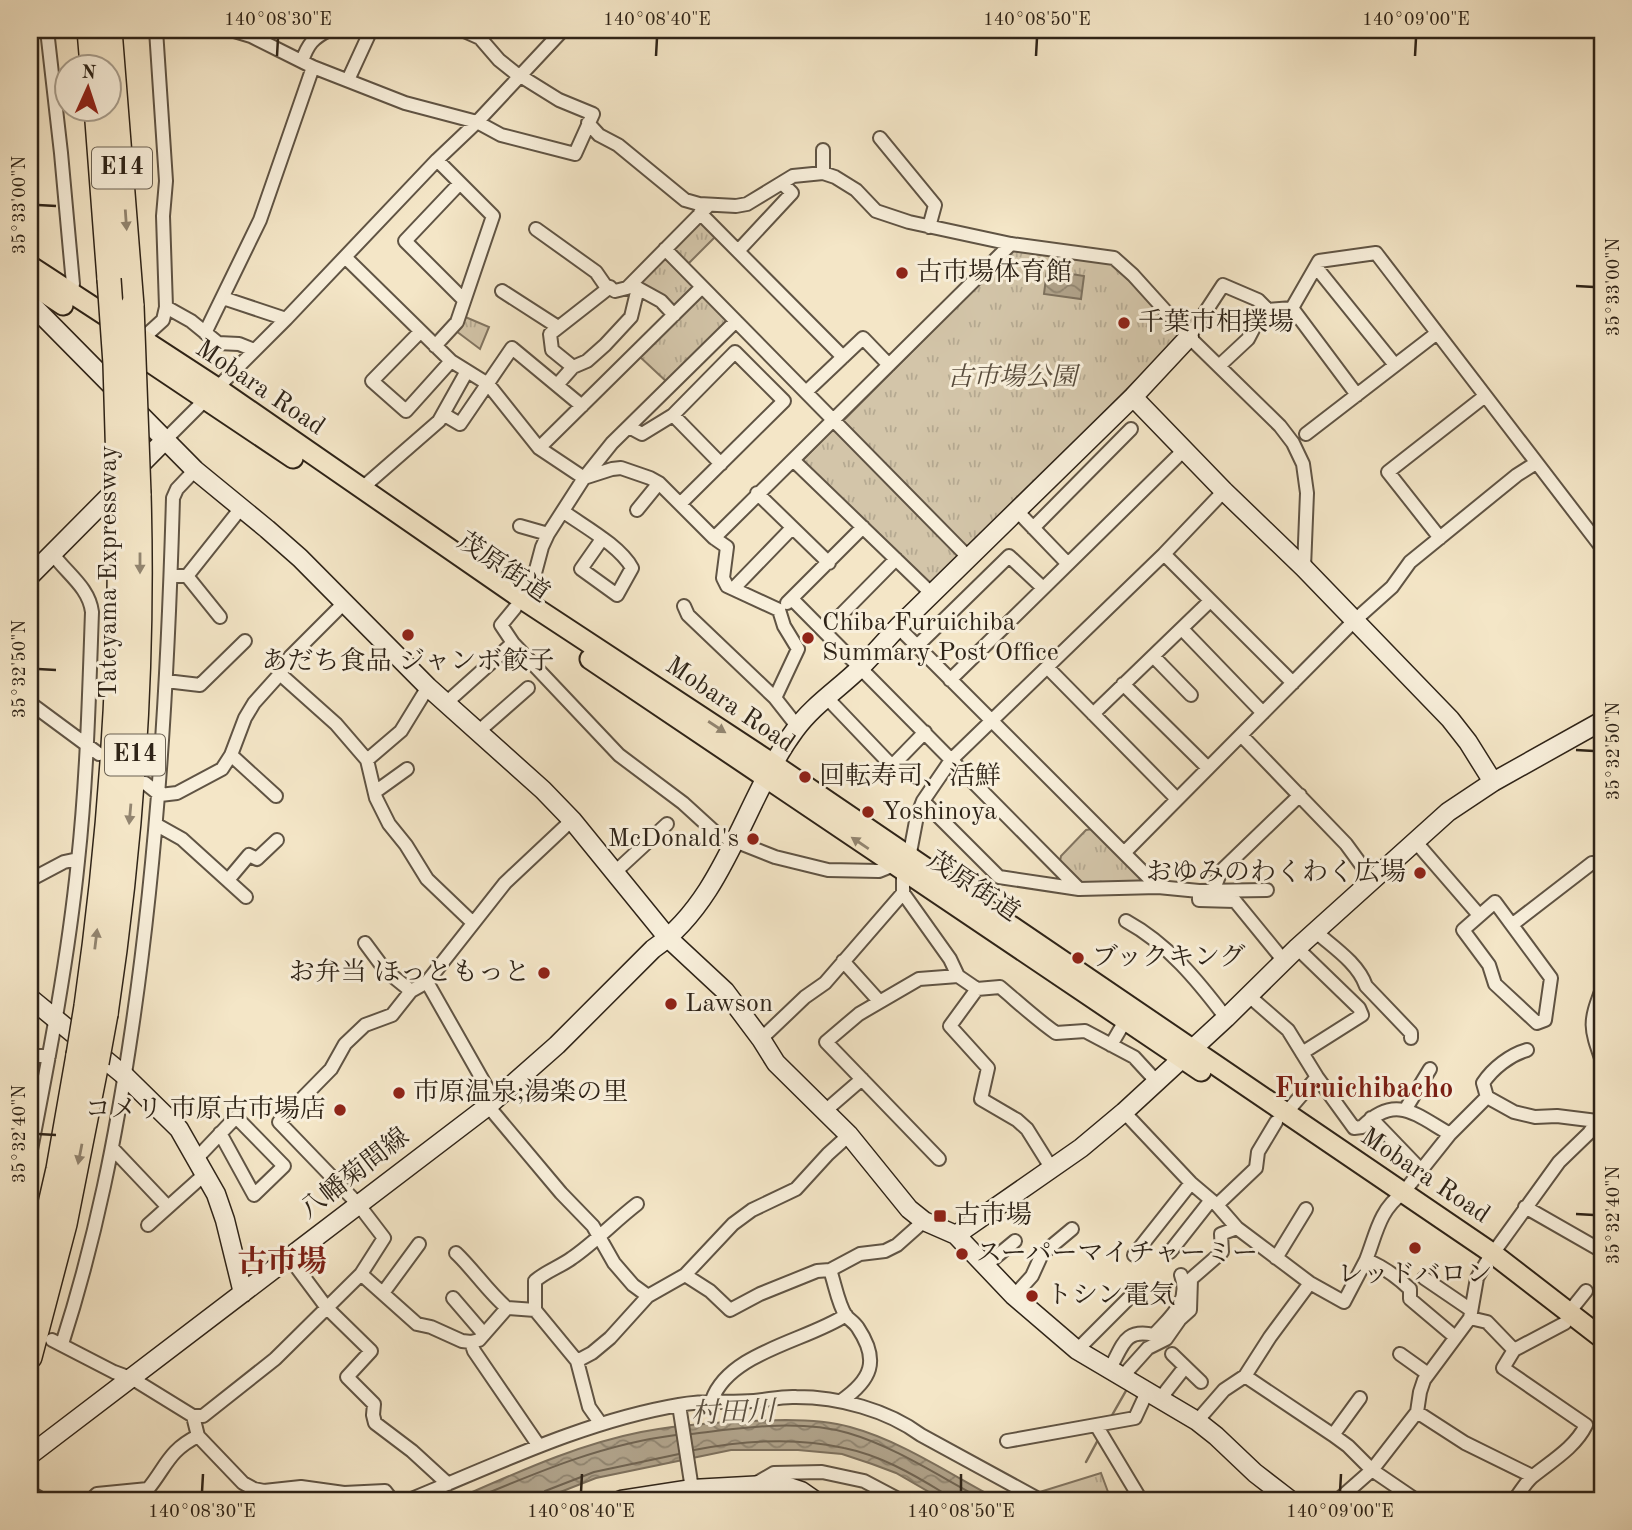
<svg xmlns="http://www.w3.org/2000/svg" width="1632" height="1530" font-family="'Old Standard TT','Noto Serif JP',serif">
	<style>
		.park { fill: url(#park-tufts); stroke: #817460; stroke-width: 2 }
		.water { fill: url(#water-waves); stroke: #7d715e; stroke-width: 2 }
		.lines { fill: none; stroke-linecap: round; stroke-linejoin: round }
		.shore { stroke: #706452; stroke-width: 2 }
		.stream { stroke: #7d715e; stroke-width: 2.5 }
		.street-casing { stroke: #605444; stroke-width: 16 }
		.secondary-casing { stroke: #2f2418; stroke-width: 21 }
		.primary-casing { stroke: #2f2418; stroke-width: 23 }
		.highway-casing { stroke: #2f2418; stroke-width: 26 }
		.street { stroke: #f8efdb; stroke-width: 12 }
		.secondary { stroke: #f8efdb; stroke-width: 18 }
		.primary { stroke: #f4e6c7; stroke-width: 19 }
		.highway { stroke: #f4e6c7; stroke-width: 23 }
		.highway-bridge-casing { stroke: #2f2418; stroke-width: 26; stroke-linecap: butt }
		.highway-bridge { stroke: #f4e6c7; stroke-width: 23 }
		.oneway { fill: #928570 }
		.ticks { fill: none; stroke: #2f2418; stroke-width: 2.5 }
		.poi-dot { fill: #8f2418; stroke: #f8efdb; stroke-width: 2.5 }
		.labels { text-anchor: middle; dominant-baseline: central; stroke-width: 6; stroke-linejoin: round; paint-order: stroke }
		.shield { fill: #f8efdb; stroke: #6b6152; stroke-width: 2 }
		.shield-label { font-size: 24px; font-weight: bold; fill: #2f2418 }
		.poi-label { font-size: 26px; fill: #2f2418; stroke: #f8efdb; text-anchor: start }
		.park-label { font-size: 26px; font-style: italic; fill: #584c3c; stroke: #f8efdb }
		.street-label { font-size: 26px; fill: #2f2418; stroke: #f8efdb }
		.neighbourhood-label { font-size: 28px; font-weight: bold; fill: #7a1f14; stroke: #f8efdb }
		.water-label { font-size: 28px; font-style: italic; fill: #5c5141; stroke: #f8efdb }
		.quarter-label { font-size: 30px; font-weight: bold; fill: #7a1f14; stroke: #f8efdb }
		.neatline { fill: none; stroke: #2f2418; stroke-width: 2.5 }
		.ticks-label { font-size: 18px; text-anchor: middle; fill: #2f2418 }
	</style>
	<defs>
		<pattern id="park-tufts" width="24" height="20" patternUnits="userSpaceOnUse" patternTransform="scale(1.75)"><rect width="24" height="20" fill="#d3c5a9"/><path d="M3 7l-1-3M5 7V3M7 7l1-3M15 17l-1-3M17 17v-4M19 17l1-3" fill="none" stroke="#b5a991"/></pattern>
		<pattern id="water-waves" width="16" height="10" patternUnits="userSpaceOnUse" patternTransform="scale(1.75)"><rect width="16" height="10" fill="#b1a48c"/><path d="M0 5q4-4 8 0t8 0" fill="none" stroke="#908571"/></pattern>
	</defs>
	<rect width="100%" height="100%" fill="#f4e6c7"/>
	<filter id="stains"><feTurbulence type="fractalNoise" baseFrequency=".00286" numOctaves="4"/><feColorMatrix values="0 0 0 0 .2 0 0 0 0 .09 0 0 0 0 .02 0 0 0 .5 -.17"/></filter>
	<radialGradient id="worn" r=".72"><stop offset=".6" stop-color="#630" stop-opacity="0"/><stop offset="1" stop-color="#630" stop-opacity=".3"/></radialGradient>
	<path class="park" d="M698,220l17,17 -27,27 -17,-16z
		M1014,249l97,13 71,72 -215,215 -125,-127z
		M661,260h6l26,27v5l-18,17 -36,-27z
		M700,294l28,28 -60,61 -29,-27z
		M463,316l26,11 -9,22 -24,-18z
		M834,428l129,128 -33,33 -129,-127z
		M1092,829l50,51 -1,4 -59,-1 -22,-22 1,-5 25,-26z
		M1101,1473l10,27h-71l-10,-5z"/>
	<path class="water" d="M1047,270l37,6 -3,23 -37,-5z
		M786,1420c21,0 43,1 64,7 52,14 101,48 149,73h-56l-47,-27 -24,-9 -30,-10 -44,-4h-67l-135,28 -56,22h-86c60,-26 121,-55 187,-68 47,-9 97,-11 145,-12z"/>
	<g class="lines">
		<path class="shore" d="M691,1434c51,-6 107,-15 157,-1 48,14 92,44 136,67
			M694,1450c47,-9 102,-13 150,-2 35,7 67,25 98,44l3,8
			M471,1500c67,-28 132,-56 205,-65
			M541,1500l4,-9 49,-19 85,-18"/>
		<path class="stream" d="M1111,1417l16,-28
			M1086,1462l13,-24"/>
		<g class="street-casing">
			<path id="street" d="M47,30l14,123 12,131 -4,9
				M231,30l20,6 62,31 92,36 72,19 24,13 74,19 18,-40 -34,-14 -45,-28 -15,-12 -19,-22 -18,-8
				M302,61c6,-17 11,-23 27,-31
				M348,80l23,-50
				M588,123l11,12 19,10 67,55 14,4 37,2 11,-2 46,-28 30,-3 12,4 21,13 20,21 33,11 102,22 103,14 19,17 56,62 91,89 13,17 10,21 4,29 -3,75
				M880,138l55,67 -6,22
				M823,173v-23
				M460,183l-55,58 58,58
				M700,213l143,144
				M536,229l60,43 9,13 10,6 12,-3 82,-83
				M665,249l304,309
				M738,251l54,-58 -10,-10
				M345,257l106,104 37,23 51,64 45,30 28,-9 9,-1 29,10 9,5 55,55 13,9 -4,31 4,8 52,24 5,16 14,23 -23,49 22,28
				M1316,267l79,98
				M632,285l29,16 13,14
				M502,291l56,36
				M223,298l63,21
				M166,307l25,14 27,22 21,1 15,6
				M1292,308l27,-47 57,-8 226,295
				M1292,308l65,87
				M420,332l-48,49 34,30 45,-50
				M205,333l55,-113 53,-153
				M1189,337l34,-52 35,15 10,10 24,-2
				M141,340l22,-20 3,-13 -3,-91 3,-35 -10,-151
				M435,346l22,-24 36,-106 -56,-56
				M1219,366l29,-27 11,-21 9,-8
				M573,367l-21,-17 -2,-16 60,-47
				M557,385l16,-18 14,-6 18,-16 26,-28 7,-29
				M806,392l57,-54 26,27
				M443,414l17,10 52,-76 70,58
				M673,415l48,49
				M629,427l13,7 31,-19 62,-63 49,49 -103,102
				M1306,434l131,-101
				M164,441l122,-122 151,-159 40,-38 86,-92
				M539,448l163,-161
				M793,460l139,134
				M361,489l78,-68 28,-50
				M757,493l72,70
				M637,510l22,-27
				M1017,511l51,53
				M564,512c21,15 56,34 68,56l-15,27 -36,-26 21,-30
				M520,526l28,8
				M1033,528l98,-99
				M714,538l297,-294
				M1440,538l-52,-66 97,-76
				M1164,554l129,129
				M171,576h16l54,-68
				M187,576l33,41
				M734,588l58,-60
				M519,597l15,-20 8,-30 6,-13 36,-56 28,-35 124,-122
				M792,599l287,290
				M787,603l76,-76
				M684,606l4,9 87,83
				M515,608l-14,17 12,18 106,112 64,48 34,31 58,23 53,13 51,1 15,-6
				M898,627l260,260
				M1182,629l81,84
				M825,631l71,-72
				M917,646l92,-90 34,32
				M1153,656l38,39
				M1047,667l130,132
				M280,674l56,50 31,36 9,38 13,26 17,21 21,34 46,44
				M950,680l235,-231
				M166,681l34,4 45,-44
				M1123,684l85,84
				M827,698l65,68 33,-34
				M30,703l69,51
				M446,703l67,-60
				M1093,714l117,-113
				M479,731l49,-43
				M1241,735l105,109 27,37
				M231,755l45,41
				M367,760l34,-29 27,-44
				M145,783l15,12 17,-2 45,-24 9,-14 14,-37 9,-15 26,-29 10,-17 54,-54
				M375,792l32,-23
				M923,801l76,76 80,12 79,-2 41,4 68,-1
				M157,825l25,14 64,58
				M1415,841l64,74
				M1124,853l230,-232 38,-34 18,-25 107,-87 19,-12
				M909,858l8,-42 6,-15 28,-41 213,-206 60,-63
				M903,872v21l47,66 8,17
				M614,873l53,-49
				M30,880l34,-18 14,-3
				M228,880l21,-25 8,4 20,-19
				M1199,891v9l36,1 49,60
				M1213,891l8,-20 79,-76
				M1495,902l56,76 -6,42 -8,3 -42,-39 -6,-19 -26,-35z
				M1126,921c42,23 72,60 100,97
				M1513,924l79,-61
				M1316,932c17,15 42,31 50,54l45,47v5
				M365,943l20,27 26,21
				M1297,948l62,60 3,7 -60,38
				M843,961l36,40
				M427,982l67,118
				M977,989l-27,37 38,42 -7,31 36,21 10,9 25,40
				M1602,989c-13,34 -12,38 0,72
				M1249,996l39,34 29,47 37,51 8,-1c34,-34 54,-12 88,7
				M761,1039l44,-42 20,-14 78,-90
				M1111,1045l14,-24
				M30,1062l7,-6h12
				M1487,1097l-4,-14c10,-15 27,-28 44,-33
				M488,1106l73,87 32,33 21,37 19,22 15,11
				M1405,1110l25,-41
				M825,1111l37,-32
				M1124,1112l67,71 26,22 20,23 73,55 34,19 22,-42c17,6 31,17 44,29v10l45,38
				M1286,1113l31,-36
				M1371,1118l50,52
				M113,1149l54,57
				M30,1155c19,-98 38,-195 48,-294 9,-83 11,-166 14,-249 -3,-25 -26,-39 -40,-59
				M197,1158l39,-41 48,49 -30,29 -34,-62
				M939,1159l-113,-117 33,-28 60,-35 39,-3 19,13 23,-2c19,16 36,32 56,46l29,-2 49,26 23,25
				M1217,1205l39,-37 2,-16 18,-30
				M1525,1207l77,44
				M148,1225l57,-51
				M1170,1252l41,-52
				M456,1253c18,17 32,39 51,55
				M1134,1255l57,-72
				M289,1257l38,51 44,43 -24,26 27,27 -1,11 2,8 37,28 36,33
				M1276,1258l30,-49
				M1366,1260c10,-25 13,-50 37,-67l47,-59 37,-37 27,15 21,5 22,-1 40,5
				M986,1265l29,-24
				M830,1270c5,14 8,34 16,46 4,4 9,7 12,12 22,33 13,52 -17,73
				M361,1274l56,50 14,3 31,14 9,1 8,-2 28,-32 28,2 42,51 15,-8 18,-15 38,-42 37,-21 48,-51 19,-14 44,-21 32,-35 21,-19
				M685,1275l25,16 20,19 30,-16 57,-23 13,-1 30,-16 25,-3 12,-6 27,-24
				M1424,1278l47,32
				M383,1293l36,-49
				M1014,1296l18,-20 10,-22 30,-25
				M453,1298l30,35
				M535,1310v-29c11,-10 25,-14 37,-23 23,-16 43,-37 65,-54
				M1570,1311l16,-20
				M1470,1318l17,4 27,28
				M52,1340l62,32 19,7 60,37h10l72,-57 86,-85 23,-36 -26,-34 -79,-82 52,-53 14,-25 20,-19 27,-10 19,-24 16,-9 78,-99 67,-63
				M471,1342l3,9 65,95
				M62,1344c34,-106 54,-207 70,-316 26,-176 36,-352 41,-530l4,-9 18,-19
				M1077,1350l59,-59
				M1172,1354l29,28
				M1400,1354l28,20
				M577,1361l12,46 12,17
				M1109,1370c14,-23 14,-42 45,-35 16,-18 37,-33 27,-60
				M1245,1376l88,59 15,11 24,24 44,30
				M1122,1377l26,-29 18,-9 14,-20 10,-9 1,-31 31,-27 -1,-18 16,-6
				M1160,1399l25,-32
				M712,1400c17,-48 95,-59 134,-85
				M679,1405l13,84
				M1417,1412l48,31 67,33
				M193,1416l5,20 45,47 11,6 10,2 37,-4 43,6 41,-2 7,9
				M1197,1421l27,-31 21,-14 25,-39 40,-54
				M1096,1425l45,75
				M1333,1435l27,-37
				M1007,1441l128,-23 12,-26
				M755,1484l19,-11 48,-1 42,9 36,19
				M32,1500l4,-4 7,4
				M91,1500l6,-6 51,-5c18,-22 21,-39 50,-53
				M409,1500c88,-36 176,-79 270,-95 26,-5 49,-2 75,-4 14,-1 28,-5 42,-4 43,0 91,13 125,38l119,65
				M1196,1500h3
				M1338,1500l34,-30 45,-58 3,-20 4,-12 46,-62 7,-40 9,-15 73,-101 30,-29 8,-12 5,-2
				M1514,1500c6,-7 11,-17 18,-23 18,-15 43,-29 54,-52l-83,-57 11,-18 51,-27"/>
		</g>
		<g class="secondary-casing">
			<path id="secondary" d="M30,303l165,167 72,59 33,29 128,129 115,103 29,30 96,118 57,53 36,48 15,24 73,72 60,74 15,12 32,14 58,61 63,54 120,71 19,15 39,37 35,27
				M1133,397l91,94 80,77 146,151 18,23 25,40
				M30,576l134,-135
				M30,998l95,78 54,53 37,65 9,26 18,73
				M956,1235l125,-87 43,-36 102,-94 71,-70 151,-136 45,-30 109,-61
				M30,1455l458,-349 69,-61 96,-96c73,-51 91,-150 142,-219 18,-25 45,-42 66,-63 13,-13 25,-27 37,-40l235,-230 56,-60
				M621,1500l71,-11 88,-5 21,7 13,9"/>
		</g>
		<g class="primary-casing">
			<path id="primary" d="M30,266l187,122 302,209 254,167 719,489 110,85
				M30,283l33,22
				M123,344l170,114
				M590,659l611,412"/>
		</g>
		<g class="highway-casing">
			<path id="highway" d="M89,30l3,36
				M110,30l22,276
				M96,108l13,171
				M86,1006c24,-168 36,-336 33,-506
				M106,1014c26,-172 38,-346 33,-520
				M30,1291l28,-122 20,-114
				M30,1357l35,-133 32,-161"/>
		</g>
		<use href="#street" class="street"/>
		<use href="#secondary" class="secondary"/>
		<use href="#primary" class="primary"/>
		<use href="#highway" class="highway"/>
		<g class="highway-bridge-casing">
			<path id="highway-bridge" d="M109,279l6,85 4,136
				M132,306l7,188
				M78,1055l8,-49
				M97,1063l9,-49"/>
		</g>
		<use href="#highway-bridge" class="highway-bridge"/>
	</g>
	<defs><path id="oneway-solid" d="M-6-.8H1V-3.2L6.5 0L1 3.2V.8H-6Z" transform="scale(1.75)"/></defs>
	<g class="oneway">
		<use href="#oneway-solid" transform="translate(126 220) rotate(86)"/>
		<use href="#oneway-solid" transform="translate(140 563) rotate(90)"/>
		<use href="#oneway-solid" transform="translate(717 727) rotate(33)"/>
		<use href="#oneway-solid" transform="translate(130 814) rotate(95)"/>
		<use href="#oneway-solid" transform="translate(860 843) rotate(-146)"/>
		<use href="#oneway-solid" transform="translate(96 939) rotate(-83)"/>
		<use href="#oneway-solid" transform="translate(80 1154) rotate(101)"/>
	</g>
	<path class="ticks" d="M277,56l1,-18M656,56l1,-18M1036,56l1,-18M1415,56l1,-18M38,205l18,1M1576,286l18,1M38,669l18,1M1576,750l18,1M38,1134l18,1M1576,1214l18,1M202,1492l1,-18M581,1492l1,-18M961,1492v-18M1340,1492l1,-18"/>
	<g class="poi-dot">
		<circle cx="902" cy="273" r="7"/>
		<circle cx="1124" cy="323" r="7"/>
		<circle cx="408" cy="635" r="7"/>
		<circle cx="808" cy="638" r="7"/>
		<circle cx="805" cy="777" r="7"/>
		<circle cx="868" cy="812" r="7"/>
		<circle cx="753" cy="839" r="7"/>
		<circle cx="1420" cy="873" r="7"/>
		<circle cx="1078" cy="958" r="7"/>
		<circle cx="544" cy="973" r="7"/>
		<circle cx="671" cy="1004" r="7"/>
		<circle cx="399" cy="1093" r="7"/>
		<circle cx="340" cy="1110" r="7"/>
		<rect x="933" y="1209" width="14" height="14" rx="3.5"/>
		<circle cx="1415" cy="1248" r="7"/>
		<circle cx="962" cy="1254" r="7"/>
		<circle cx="1032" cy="1296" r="7"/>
	</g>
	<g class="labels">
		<g class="shield">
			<rect x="92" y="147.5" width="60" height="41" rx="5"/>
			<rect x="105" y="734.5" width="60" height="41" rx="5"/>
		</g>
		<g class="shield-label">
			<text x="122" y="168">E14</text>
			<text x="135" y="755">E14</text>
		</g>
		<g class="poi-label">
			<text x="916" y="273">古市場体育館</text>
			<text x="1138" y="323">千葉市相撲場</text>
			<text x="822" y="623">Chiba Furuichiba<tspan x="822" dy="30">Summary Post Office</tspan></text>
			<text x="408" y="662" text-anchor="middle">あだち食品 ジャンボ餃子</text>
			<text x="819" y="777">回転寿司、活鮮</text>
			<text x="882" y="812">Yoshinoya</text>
			<text x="739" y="839" text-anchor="end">McDonald's</text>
			<text x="1406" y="873" text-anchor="end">おゆみのわくわく広場</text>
			<text x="1092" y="958">ブックキング</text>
			<text x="530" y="973" text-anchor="end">お弁当 ほっともっと</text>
			<text x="685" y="1004">Lawson</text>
			<text x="413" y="1093">市原温泉;湯楽の里</text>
			<text x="326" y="1110" text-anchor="end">コメリ 市原古市場店</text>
			<text x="954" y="1216">古市場</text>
			<text x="976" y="1254">スーパーマイチャーミー</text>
			<text x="1415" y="1275" text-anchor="middle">レッドバロン</text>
			<text x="1046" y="1296">トシン電気</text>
		</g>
		<g class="park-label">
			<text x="1012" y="378">古市場公園</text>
		</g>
		<g class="street-label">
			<text transform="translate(260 388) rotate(34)">Mobara Road</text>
			<text transform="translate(503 568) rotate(34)">茂原街道</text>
			<text transform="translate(109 572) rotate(-90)">Tateyama Expressway</text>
			<text transform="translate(730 705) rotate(34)">Mobara Road</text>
			<text transform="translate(973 887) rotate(34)">茂原街道</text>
			<text transform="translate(355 1174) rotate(-38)">八幡菊間線</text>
			<text transform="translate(1425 1176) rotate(34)">Mobara Road</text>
		</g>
		<g class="neighbourhood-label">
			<text x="1364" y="1090">Furuichibacho</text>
		</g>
		<g class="water-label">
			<text transform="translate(733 1414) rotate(-2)">村田川</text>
		</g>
		<g class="quarter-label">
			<text x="282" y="1263">古市場</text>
		</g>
	</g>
	<rect width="1632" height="1530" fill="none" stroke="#f4e6c7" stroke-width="77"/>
	<g transform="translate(88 88) rotate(3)"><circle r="33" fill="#f8efdb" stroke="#a89e8d" stroke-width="2"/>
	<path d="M0-5L12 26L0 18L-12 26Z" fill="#8f2418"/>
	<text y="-10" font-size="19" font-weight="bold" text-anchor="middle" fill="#2f2418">N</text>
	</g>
	<rect x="38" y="38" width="1556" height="1454" class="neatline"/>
	<g class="ticks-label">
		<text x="278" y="25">140°08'30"E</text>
		<text x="657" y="25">140°08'40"E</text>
		<text x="1037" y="25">140°08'50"E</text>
		<text x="1416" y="25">140°09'00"E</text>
		<text transform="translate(19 205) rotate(-90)" y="6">35°33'00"N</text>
		<text transform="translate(1613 287) rotate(-90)" y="6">35°33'00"N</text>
		<text transform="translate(19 669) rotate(-90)" y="6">35°32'50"N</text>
		<text transform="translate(1613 751) rotate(-90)" y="6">35°32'50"N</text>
		<text transform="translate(19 1134) rotate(-90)" y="6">35°32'40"N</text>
		<text transform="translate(1613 1215) rotate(-90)" y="6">35°32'40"N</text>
		<text x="202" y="1517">140°08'30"E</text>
		<text x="581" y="1517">140°08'40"E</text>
		<text x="961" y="1517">140°08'50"E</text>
		<text x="1340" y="1517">140°09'00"E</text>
	</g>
	<rect width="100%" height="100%" filter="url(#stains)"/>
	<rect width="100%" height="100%" fill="url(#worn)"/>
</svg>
